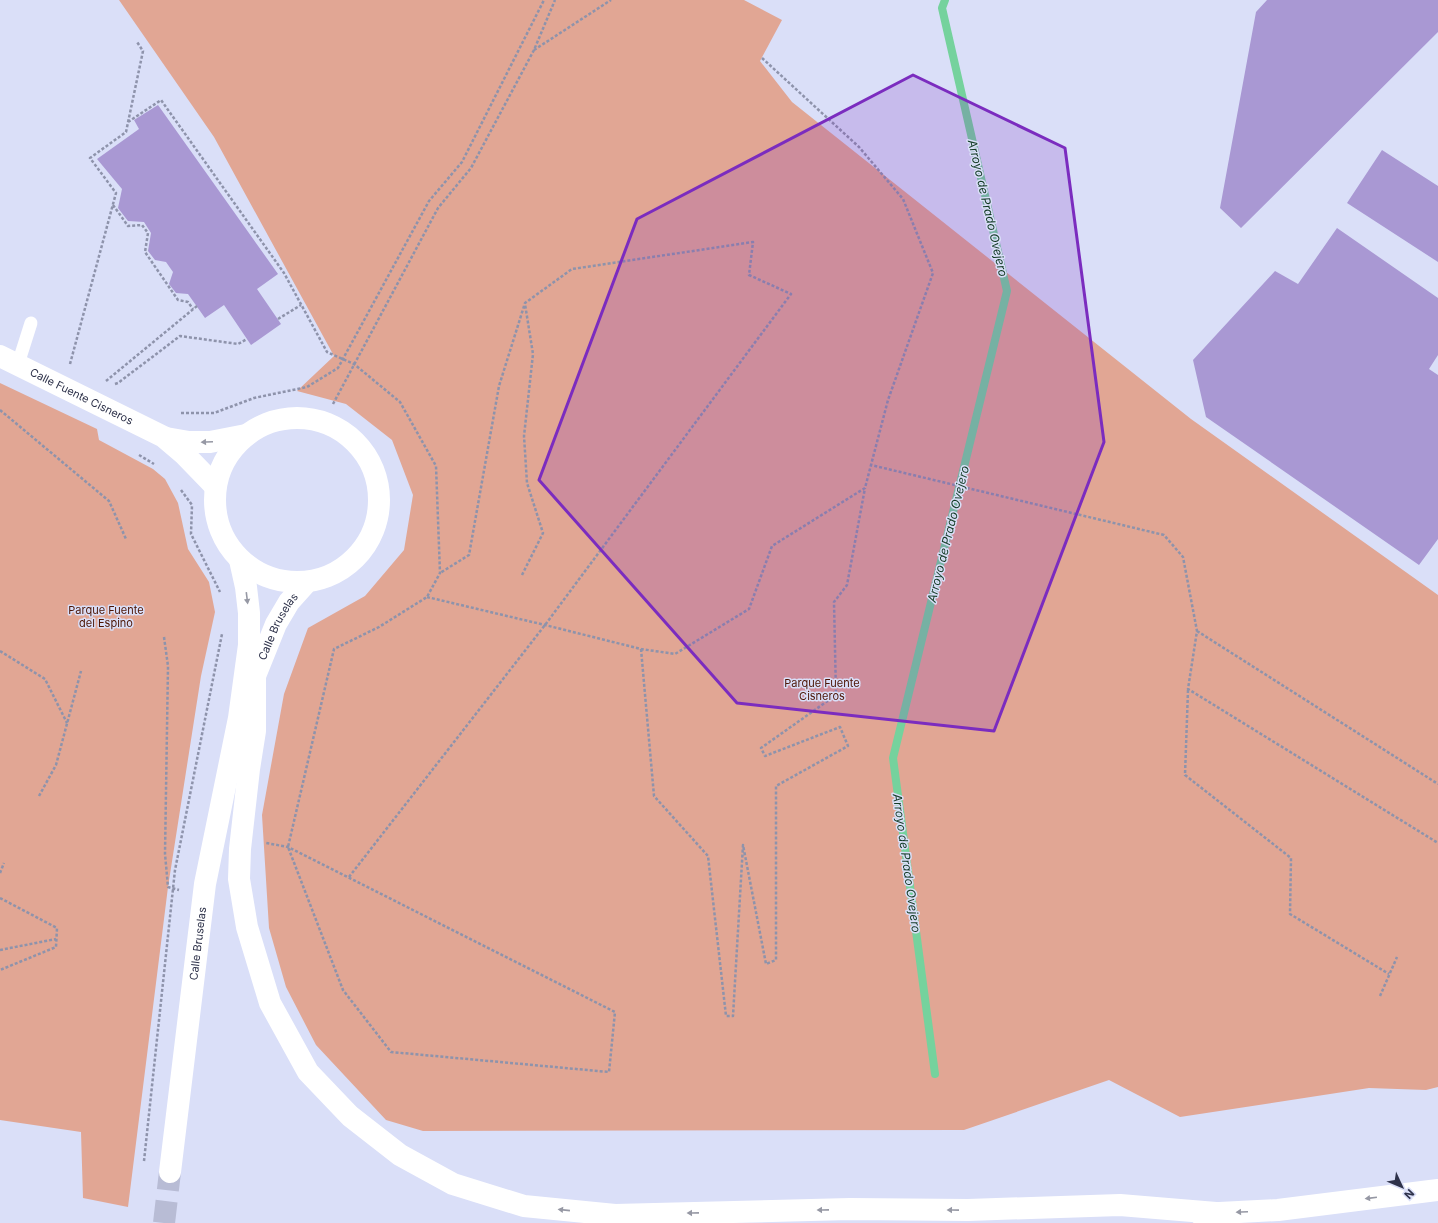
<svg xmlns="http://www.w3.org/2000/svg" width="1438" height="1223" font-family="Inter,sans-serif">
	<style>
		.green { fill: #e1a694 }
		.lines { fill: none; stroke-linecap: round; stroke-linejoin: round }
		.stream { stroke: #75d29d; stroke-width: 8 }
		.building { fill: #a998d3 }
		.street-tunnel { stroke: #b8bcd5; stroke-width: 22; stroke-dasharray: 22 11; stroke-linecap: butt }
		.path { stroke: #8e93ab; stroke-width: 2.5; stroke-dasharray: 3 2; stroke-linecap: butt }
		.lane { stroke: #fff; stroke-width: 13 }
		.street { stroke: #fff; stroke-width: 22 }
		.highway { stroke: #fff; stroke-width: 22 }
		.oneway { fill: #9698a4 }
		.marked { fill: #7b2cbf; fill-opacity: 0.2; stroke: #7b2cbf; stroke-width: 3; stroke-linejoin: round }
		.labels { text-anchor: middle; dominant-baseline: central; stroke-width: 3; stroke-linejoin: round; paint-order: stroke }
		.street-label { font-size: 11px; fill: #2e324a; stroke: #dadff8 }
		.park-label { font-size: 11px; fill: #4c1403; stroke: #dadff8 }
		.water-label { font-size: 12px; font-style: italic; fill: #123b25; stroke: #dadff8 }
	</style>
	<rect width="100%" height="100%" fill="#dadff8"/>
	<path class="green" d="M119,0h625l38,20 -22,41 32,41 399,317 247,176v492l-12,3 -57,-2 -189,29 -71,-37 -145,50 -541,1 -37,-11 -70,-75 -30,-58 -17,-59 -7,-113 22,-121 24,-66 57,-32 39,-46 9,-55 -21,-55 -46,-36 -49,-13 37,-35 -120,-219z
		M0,383l97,46 2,11 54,29 12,10 13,24 10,46 21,33 6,30 -14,64 -33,211 -40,320 -45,-9 -2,-66 -81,-12z"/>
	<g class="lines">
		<path class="stream" d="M935,1074l-42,-316 114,-467 -65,-283 3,-8"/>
	</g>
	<path class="building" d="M1267,0h171v32l-197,196 -21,-20 36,-196z
		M158,105l120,169 -21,15 24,35 -30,21 -27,-40 -19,13 -17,-24 -12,-1 -7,-9 4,-12 -7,-10 -11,-2 -7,-9 3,-18 -7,-11 -16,-1 -10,-13 4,-19 -25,-30 42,-30 -5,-9z
		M1382,150l56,36v76l-91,-59z
		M1337,228l101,70v57l-9,14 9,6v164l-19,26 -213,-148 -13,-57 82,-89 23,13z"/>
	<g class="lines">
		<path class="street-tunnel" d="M164,1223l6,-51"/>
		<path class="path" d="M534,50l77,-50
			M762,58l97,89 44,52 30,74 -45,127 -17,65
			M128,122l33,-22 123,173 43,79 27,12 46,38 36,64 4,107 -13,24 -48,30 -45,22 -46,198 55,143 48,62 218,20 6,-60 -327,-165 -22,-4
			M113,205l15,21 14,-1 6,8 -3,19 33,48 10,2 5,7
			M278,319l23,-14
			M70,364l46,-171 -26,-35 36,-26 17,-81 -6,-9
			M106,381l91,-75
			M115,384l3,-1 62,-47 58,8 9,-5
			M333,404l105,-196 33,-40 63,-118 21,-50
			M0,410l109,91 17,38
			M181,413h33l40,-15 53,-11 31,-19 91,-167 33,-39 82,-162
			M139,455l15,9
			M181,490l11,15 -1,29 29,58
			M522,575l21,-42 -16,-50 -3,-47 9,-82 -8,-50
			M427,597l118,28 96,24 34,5 74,-45 23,-63 93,-58 6,-23 293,70 19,22 14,74 -9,58 250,154
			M1197,631l241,153
			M164,637l4,29 -3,188 3,33 11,3
			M641,649l13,147 54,60 18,160h7l10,-171 23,119 10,-4v-174l72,-40 -8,-19 -75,29 -4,-8 75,-53 -2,-93 13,-17 18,-97
			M0,651l45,28 22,44
			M1188,690l-3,85 106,83 -1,56 99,60
			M39,796l17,-31 25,-94
			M0,873l4,-10
			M349,877l196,-252 246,-331 -42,-19 4,-33 -181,27 -47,34 -26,83 -30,169 -29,18
			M0,898l57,30 -1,19 -56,23
			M0,950l56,-11
			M1380,996l17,-39
			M144,1161l31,-291 47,-236"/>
		<path class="lane" d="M18,364l13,-41"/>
		<g class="street">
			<path id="s1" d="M0,356l164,81 20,17 31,32"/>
			<circle cx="297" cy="500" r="82"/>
			<path d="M166,438l23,4h21l36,-7"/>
			<path id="s2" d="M253,681l23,-57 13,-22 17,-19"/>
			<path id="s3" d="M170,1172l35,-288 34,-166 10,-73v-32l-3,-26 -6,-27"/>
		</g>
		<path class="highway" d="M255,674v57l-6,38 -9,80 -1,30 8,48 23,76 38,69 42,44 50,39 53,29 71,22 91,9 235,-6 118,1 152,-5 96,8
			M1200,1214l78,-4 160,-20"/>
	</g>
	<defs><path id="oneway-solid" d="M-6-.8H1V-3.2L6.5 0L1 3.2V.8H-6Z"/></defs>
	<g class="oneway">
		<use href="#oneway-solid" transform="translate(207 442) rotate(177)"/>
		<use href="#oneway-solid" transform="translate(247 598) rotate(83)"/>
		<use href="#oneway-solid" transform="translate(1371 1198) rotate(173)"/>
		<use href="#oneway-solid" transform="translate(564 1210) rotate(-174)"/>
		<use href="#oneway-solid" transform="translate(823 1210) rotate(179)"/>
		<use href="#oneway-solid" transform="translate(953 1210) rotate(-179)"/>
		<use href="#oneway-solid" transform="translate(1242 1212) rotate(177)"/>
		<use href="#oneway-solid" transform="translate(693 1213) rotate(179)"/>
	</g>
	<path class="marked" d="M913,75l152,73 39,294 -110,289 -257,-28 -198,-223 98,-261z"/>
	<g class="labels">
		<g class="street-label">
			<text stroke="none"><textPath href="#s1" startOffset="91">Calle Fuente Cisneros</textPath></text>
			<text stroke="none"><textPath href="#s2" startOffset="60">Calle Bruselas</textPath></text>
			<text stroke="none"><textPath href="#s3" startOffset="230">Calle Bruselas</textPath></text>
		</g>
		<g class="park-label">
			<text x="106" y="610">Parque Fuente<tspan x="106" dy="13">del Espino</tspan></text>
			<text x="822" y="683">Parque Fuente<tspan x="822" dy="13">Cisneros</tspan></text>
		</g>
		<g class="water-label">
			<text transform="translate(988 208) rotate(77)">Arroyo de Prado Ovejero</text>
			<text transform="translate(948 534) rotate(-76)">Arroyo de Prado Ovejero</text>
			<text transform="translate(907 863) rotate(82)">Arroyo de Prado Ovejero</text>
		</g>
	</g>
	<g transform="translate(1402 1187) rotate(134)" stroke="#dadff8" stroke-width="3" paint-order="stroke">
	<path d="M0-3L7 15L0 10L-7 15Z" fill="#2e324a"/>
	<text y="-6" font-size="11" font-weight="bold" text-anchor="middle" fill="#2e324a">N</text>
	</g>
</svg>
